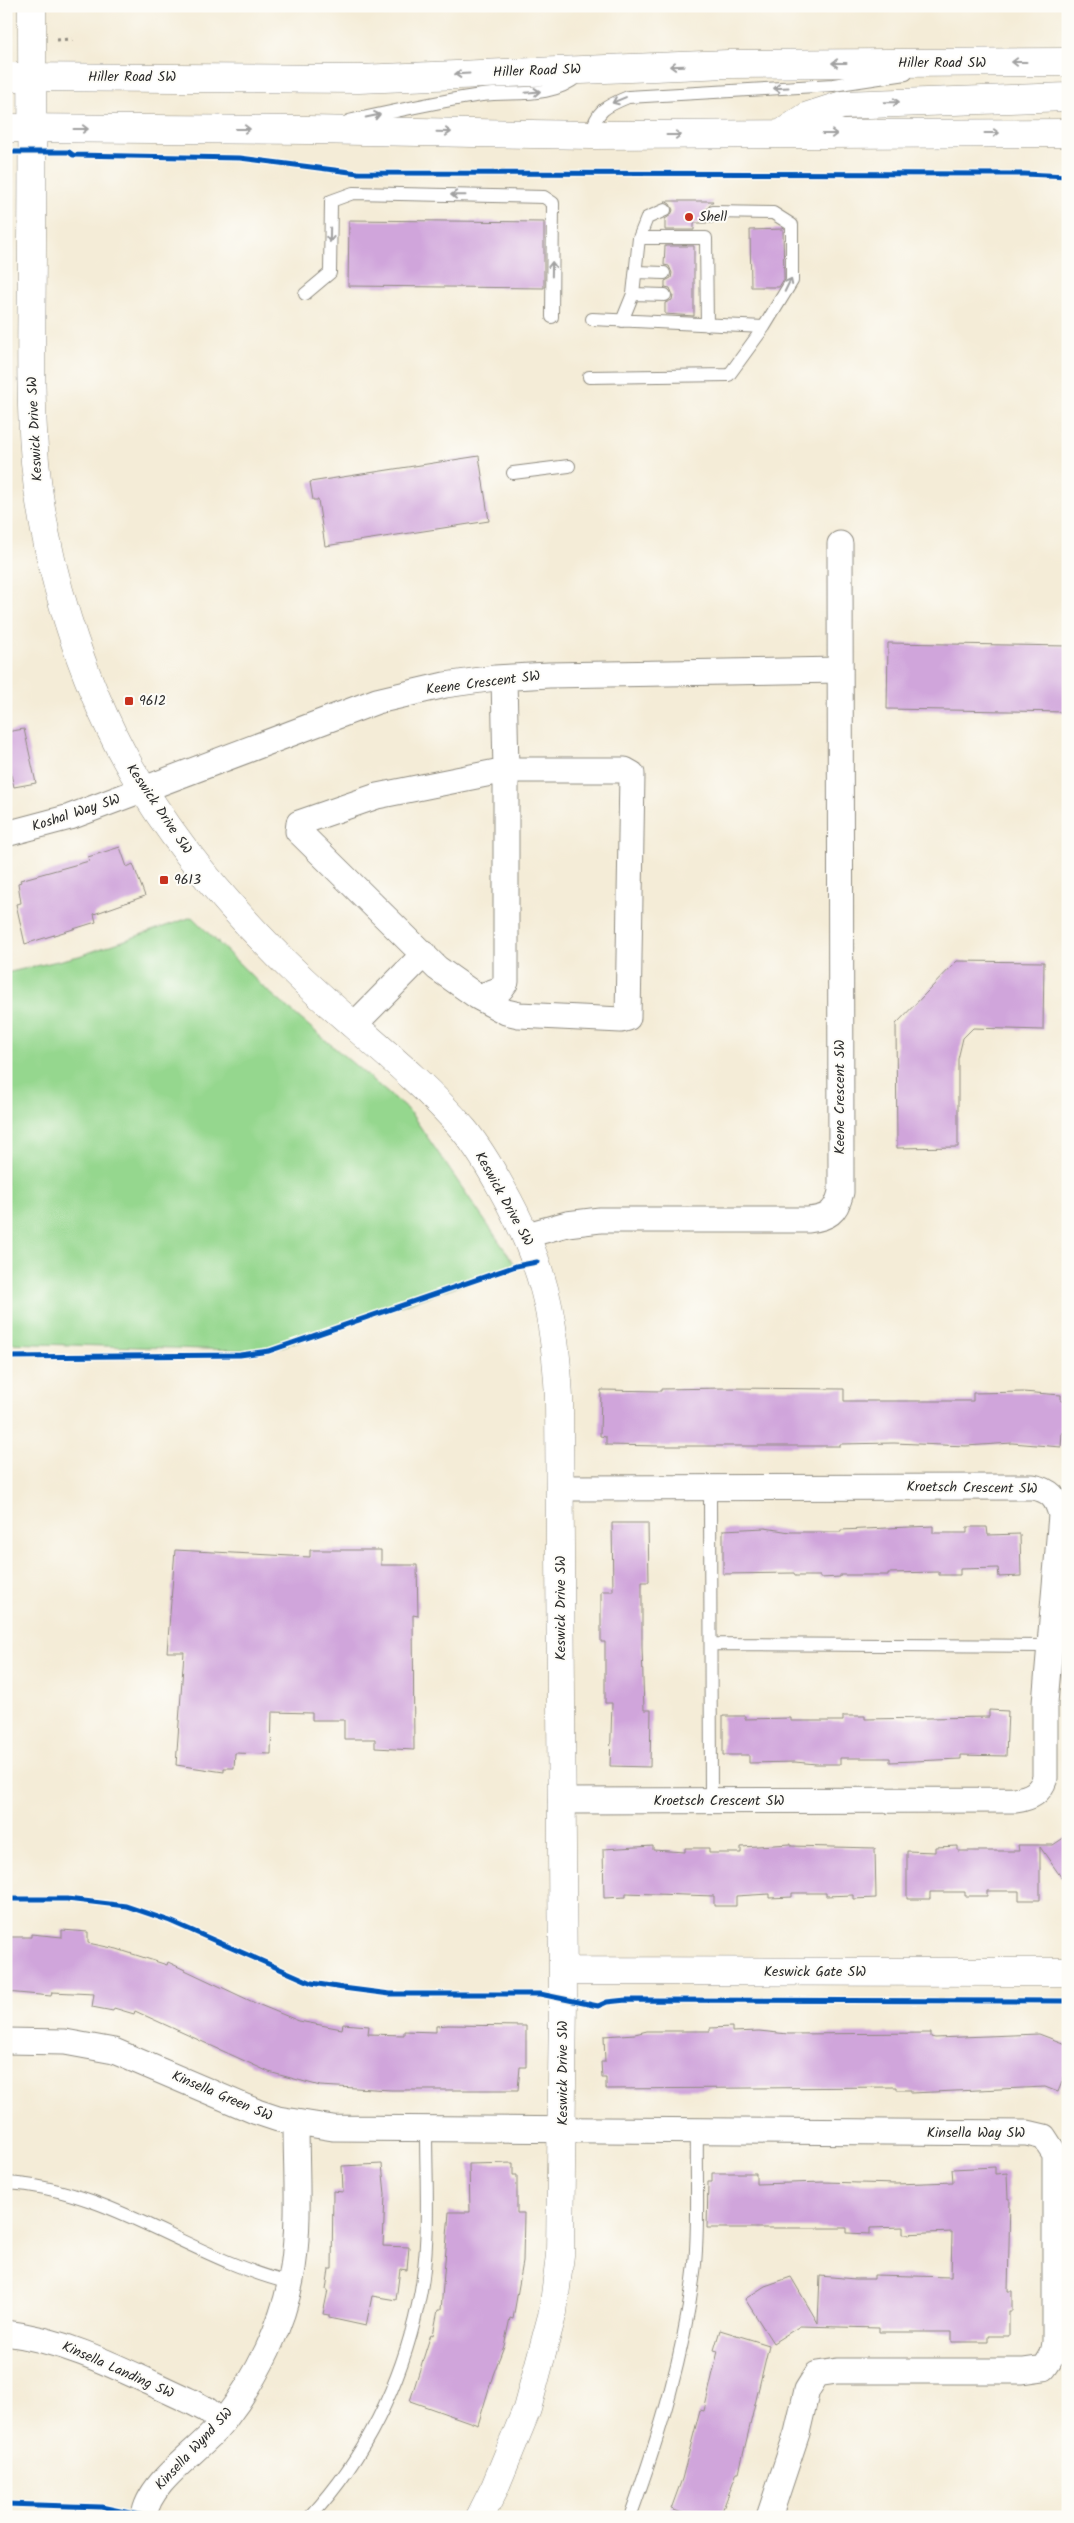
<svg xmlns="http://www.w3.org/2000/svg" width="1074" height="2523" font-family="Kalam,sans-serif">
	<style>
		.green { fill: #95d78e; stroke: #60815c }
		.building { fill: #d0a5db }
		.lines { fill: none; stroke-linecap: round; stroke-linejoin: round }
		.service-casing { stroke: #908c81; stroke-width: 14 }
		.minor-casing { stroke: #908c81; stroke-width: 27 }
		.tertiary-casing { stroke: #908c81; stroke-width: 29 }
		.secondary-casing { stroke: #908c81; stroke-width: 29 }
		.path { stroke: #908c81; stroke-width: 3; stroke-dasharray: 4 4; stroke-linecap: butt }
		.service { stroke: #fff; stroke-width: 12 }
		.minor { stroke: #fff; stroke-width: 25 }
		.tertiary { stroke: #fff; stroke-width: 28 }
		.secondary { stroke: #fff; stroke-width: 28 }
		.cycleway-casing { stroke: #fdfcf7; stroke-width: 8 }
		.cycleway { stroke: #0057b8; stroke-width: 5 }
		.oneway { stroke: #a0a0a0 }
		.poi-dot { fill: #c8321e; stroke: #fdfcf7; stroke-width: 2 }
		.labels { text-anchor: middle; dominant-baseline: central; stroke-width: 4; stroke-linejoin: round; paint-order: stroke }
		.street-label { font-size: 14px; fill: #2b2b2b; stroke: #fdfcf7 }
		.poi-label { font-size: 14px; fill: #2b2b2b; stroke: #fdfcf7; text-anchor: start }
	</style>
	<rect width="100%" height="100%" fill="#fdfcf7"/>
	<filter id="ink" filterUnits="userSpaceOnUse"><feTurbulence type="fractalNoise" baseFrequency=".02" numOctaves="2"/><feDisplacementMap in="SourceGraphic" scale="10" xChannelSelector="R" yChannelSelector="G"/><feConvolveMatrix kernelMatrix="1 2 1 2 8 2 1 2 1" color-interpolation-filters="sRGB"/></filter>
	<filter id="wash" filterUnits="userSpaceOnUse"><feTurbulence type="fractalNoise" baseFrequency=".0096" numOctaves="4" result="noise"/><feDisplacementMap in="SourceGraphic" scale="20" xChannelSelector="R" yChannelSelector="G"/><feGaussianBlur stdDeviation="1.12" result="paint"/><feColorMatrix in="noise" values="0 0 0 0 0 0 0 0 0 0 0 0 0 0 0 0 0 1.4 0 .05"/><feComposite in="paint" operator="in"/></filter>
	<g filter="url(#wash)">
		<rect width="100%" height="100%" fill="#f4ecd7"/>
		<path class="green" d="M192,917l70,69 148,126 106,154 -247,85 -263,-8v-370l73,-17z"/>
		<g id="blocks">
			<path class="building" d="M665,201h48l-8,11 3,7 5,1v3h-19v7h-29v-11l6,-4 2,-5 -3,-6z
				M349,220l195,2v66l-196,-2z
				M783,229l1,50 -5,8h-28l-1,-57z
				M665,246h29v70l-29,-2v-11l7,-3 1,-5 -3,-7 -5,-1v-6l6,-3 1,-5 -3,-7 -5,-1z
				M479,456l10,65 -164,25 -7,-46h-5l-3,-18z
				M888,643l180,3v66l-181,-3z
				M24,729l12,54 -22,4 -4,-16 -4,1v-40z
				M120,847l7,20 6,-3 12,32 -51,18 2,8 -71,22 -9,-40 5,-1 -3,-20 3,-1 -1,-2 69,-19 -1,-4z
				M957,961l87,1 -1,68 -70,-2 -10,10 -5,21v88l-61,1 -1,-124z
				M725,1388l119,1v12h129v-8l50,-1 38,3v6h6l-2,32h-3l-1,14 -49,-4 -46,3 -72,-3 -54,1v2h-180l-54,-1v-8l-6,-1 1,-46 60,1v-2z
				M612,1523h36l1,59h-7v65l2,63h7l-1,57 -40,-1 2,-63h-7v-61h-4v-51h12z
				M933,1526v7h34v-6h20l1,8 32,-1 1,42 -22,1 -1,-9 -38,1v6h-21v-3l-51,1v2h-48v2l-20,1v-2h-25l-1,-3 -71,1v-44l42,-2 25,4h51v-2z
				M175,1550l135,7v-7h71v15h36l1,51 -5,-1 1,135 -39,-2v-9h-31v-19h-32v-7l-40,-1 -1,42 -36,-1 -1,15h-10v4l-48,-7 8,-113h-17z
				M989,1710l19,1 -2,45 -45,-1v4l-71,3v-4h-50v6h-24l-21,-2 -46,1v-8h-26v-39h22v3l46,-1v3h52v-5h22v3l124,-2z
				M1068,1835v52l-28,-40v53h-21v-9h-32v5h-22v-4h-35v7h-23v-48l28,1v-5l23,-1v5h61l-1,-6h35z
				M791,1844v2l84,2 1,50 -23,1v-4l-27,1v-3h-34v4l-23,1v-4l-33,2v10h-22v-10l-88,-3v4l-22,1 -1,-49 50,-3v4l32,2v-4h24v5h32v-6z
				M62,1930l26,2v11l29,6 50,16 1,-3 87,41 44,18 43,8 1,-5 26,2 -1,8 36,1v-4l32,1v-6l12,-1 78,1v41h-6l-2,23h-127l-71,-4 -51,-14 -134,-61 -1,3 -20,-6 -1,3 -21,-4 2,-13 -42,-2 -1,4 -45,-4v-55h25v-3l31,3z
				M732,2027v5l27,-1 29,3 143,-1v4l4,1 104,-4 29,11v22l-10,25 -13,-5 -134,6v-3h-14v-3l-291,2v-11h-4l-1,-16h4l-1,-26 31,-2 12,-3h63v-3z
				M513,2163v12h4v38h7l-1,49 -10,57 -3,-1 -6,28 -11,29 -15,50 -68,-24 21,-67 2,1 5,-25h3l8,-98h21l-1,-48z
				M382,2164l3,30 -2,52 26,1 -2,23 -7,-1 -4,31 -24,-4 -6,30 -37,-8v-3l-6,-1 5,-24h-2l3,-21h3l1,-78 10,1 -1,-26z
				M995,2167v7l12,-1 1,26h2l-2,92h4v20h-3v25h-21v6h-36v-10h-73v-4l-79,-2 -27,17 -28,-44 20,-13 26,-9 27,46 2,-47 35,3h19v-4l77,2 1,-45 -49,2v-7l-33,1v6l-23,-1v-5h-140l1,-46h4v-9h44v11l68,-2 72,2 57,-2 -1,-13z
				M720,2330l49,15 -30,127h-2l-17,45h-27l-22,-8 11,-30 18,-69 4,1 14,-60 -4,-1z"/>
		</g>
	</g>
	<g filter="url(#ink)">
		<use href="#blocks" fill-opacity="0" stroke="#908c81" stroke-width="1"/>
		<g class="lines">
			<g class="service-casing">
				<path id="service" d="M349,121c44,-9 88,-20 133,-26 33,-4 68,4 96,-19
					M591,135c5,-25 15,-29 37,-38l205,-12 73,-11
					M639,238l8,-20 18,-8
					M637,272l27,1
					M305,294l25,-21 1,-72 22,-8 191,4 9,6 -1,114
					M633,294l32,1
					M592,319l172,8
					M622,321l11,-27 6,-56h67l1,87
					M589,377l140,-2 35,-48 28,-46v-56l-19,-12 -60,-1
					M513,473l56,-7
					M710,1488l1,313
					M711,1644l338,2
					M6,2183c104,5 186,76 284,100
					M310,2517c55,-59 91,-133 108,-212 13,-56 8,-117 8,-175
					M630,2517c30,-83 55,-165 65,-253 4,-43 1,-89 2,-132"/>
			</g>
			<g class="minor-casing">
				<path id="minor" d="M6,834l64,-17 307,-116 68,-16 50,-7 54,-3 290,-5
					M478,997l28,15 13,3 102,5 7,-2 4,-244 -7,-4h-119v212l-5,7 -23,8 -41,-29 -139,-137 1,-8 78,-27 129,-26 -2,-92
					M354,1025l70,-71
					M527,1235l40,-11 33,-4h208c20,-2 28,-7 33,-28l-1,-648
					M560,1488l473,-1c17,3 24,11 28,28l-16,188v75c-5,15 -14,20 -30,22l-454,1
					M6,2041l59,1 49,9 143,61 21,7 55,9 694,5 17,4 11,17v188c-1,11 -4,17 -11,26l-21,3h-186l-20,3 -10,16 -10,43 -28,84
					M6,2333c66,8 124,41 184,68l17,9 15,13
					M144,2517c4,-36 57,-67 79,-95 34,-44 62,-99 70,-154 7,-48 3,-97 3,-145"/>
			</g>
			<g class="tertiary-casing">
				<path id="tertiary" d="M32,6c0,79 1,157 0,236 0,73 -3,147 3,220 9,100 46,218 95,305 45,80 107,150 173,213 53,50 113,94 161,150 15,18 27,39 38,59 41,73 53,127 57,209l4,600 -3,257 -7,57 -26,97 -32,78 -15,30
					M563,1971l505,1"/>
			</g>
			<g class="secondary-casing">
				<path id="secondary" d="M6,77l353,2 369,-15 340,-2
					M6,128l302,2 283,5 477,-2
					M781,134l27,-18 34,-11 226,-8"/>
			</g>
			<path class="path" d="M56,40l17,-1"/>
			<use href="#service" class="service"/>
			<use href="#minor" class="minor"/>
			<use href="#tertiary" class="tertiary"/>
			<use href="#secondary" class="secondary"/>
			<g class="cycleway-casing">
				<path id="cycleway" d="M6,152h63l4,3 167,3 118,15 666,1 44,2
					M6,1357l234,-2 29,-4 247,-85 21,-4
					M6,1899h61l59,7 44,15 142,62 31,5 47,6h150l58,12 9,-4 19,-2 442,1
					M6,2504l95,3 43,9"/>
			</g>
			<use href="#cycleway" class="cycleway"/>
		</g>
		<defs><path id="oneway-shaft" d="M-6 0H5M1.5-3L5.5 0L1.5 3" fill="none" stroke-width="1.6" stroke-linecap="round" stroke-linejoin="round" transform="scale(1.25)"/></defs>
		<g class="oneway">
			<use href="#oneway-shaft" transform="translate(1019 62) rotate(180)"/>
			<use href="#oneway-shaft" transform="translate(839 63) rotate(180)"/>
			<use href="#oneway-shaft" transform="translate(677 66) rotate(178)"/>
			<use href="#oneway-shaft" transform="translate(462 74) rotate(177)"/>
			<use href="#oneway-shaft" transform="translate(781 88) rotate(177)"/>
			<use href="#oneway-shaft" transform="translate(533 92) rotate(-5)"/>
			<use href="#oneway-shaft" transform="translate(619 100) rotate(157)"/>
			<use href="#oneway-shaft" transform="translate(892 102) rotate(-1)"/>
			<use href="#oneway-shaft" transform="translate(373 116) rotate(-12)"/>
			<use href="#oneway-shaft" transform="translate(81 129)"/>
			<use href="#oneway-shaft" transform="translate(243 129)"/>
			<use href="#oneway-shaft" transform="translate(444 132) rotate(1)"/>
			<use href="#oneway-shaft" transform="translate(992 133)"/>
			<use href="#oneway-shaft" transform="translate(830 134)"/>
			<use href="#oneway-shaft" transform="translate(674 135)"/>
			<use href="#oneway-shaft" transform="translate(458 195) rotate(-179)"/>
			<use href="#oneway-shaft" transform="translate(330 235) rotate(91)"/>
			<use href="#oneway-shaft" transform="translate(552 269) rotate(-89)"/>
			<use href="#oneway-shaft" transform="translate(788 285) rotate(-64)"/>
		</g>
	</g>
	<g class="poi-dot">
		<circle cx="689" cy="217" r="5"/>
		<rect x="124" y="696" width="10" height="10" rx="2.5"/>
		<rect x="159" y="875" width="10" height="10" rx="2.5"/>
	</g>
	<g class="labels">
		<g class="street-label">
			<text x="942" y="63">Hiller Road SW</text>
			<text transform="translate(537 71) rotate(-2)">Hiller Road SW</text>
			<text x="132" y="77">Hiller Road SW</text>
			<text transform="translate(35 429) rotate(-93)">Keswick Drive SW</text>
			<text transform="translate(483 683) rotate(-7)">Keene Crescent SW</text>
			<text transform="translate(159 809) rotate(56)">Keswick Drive SW</text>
			<text transform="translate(76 813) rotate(-18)">Koshal Way SW</text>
			<text transform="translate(840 1097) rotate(-90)">Keene Crescent SW</text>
			<text transform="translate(504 1199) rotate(61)">Keswick Drive SW</text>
			<text transform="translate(972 1488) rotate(1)">Kroetsch Crescent SW</text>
			<text transform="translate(561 1608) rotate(-90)">Keswick Drive SW</text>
			<text x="719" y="1801">Kroetsch Crescent SW</text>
			<text x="815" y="1972">Keswick Gate SW</text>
			<text transform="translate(563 2073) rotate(-90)">Keswick Drive SW</text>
			<text transform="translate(222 2096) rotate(23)">Kinsella Green SW</text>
			<text x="976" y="2133">Kinsella Way SW</text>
			<text transform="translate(118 2370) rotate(24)">Kinsella Landing SW</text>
			<text transform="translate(194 2449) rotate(-47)">Kinsella Wynd SW</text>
		</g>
		<g class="poi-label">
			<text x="699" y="217">Shell</text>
			<text x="139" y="701">9612</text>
			<text x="174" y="880">9613</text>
		</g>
	</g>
	<rect width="1074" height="2523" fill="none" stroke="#fdfcf7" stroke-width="25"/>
</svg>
